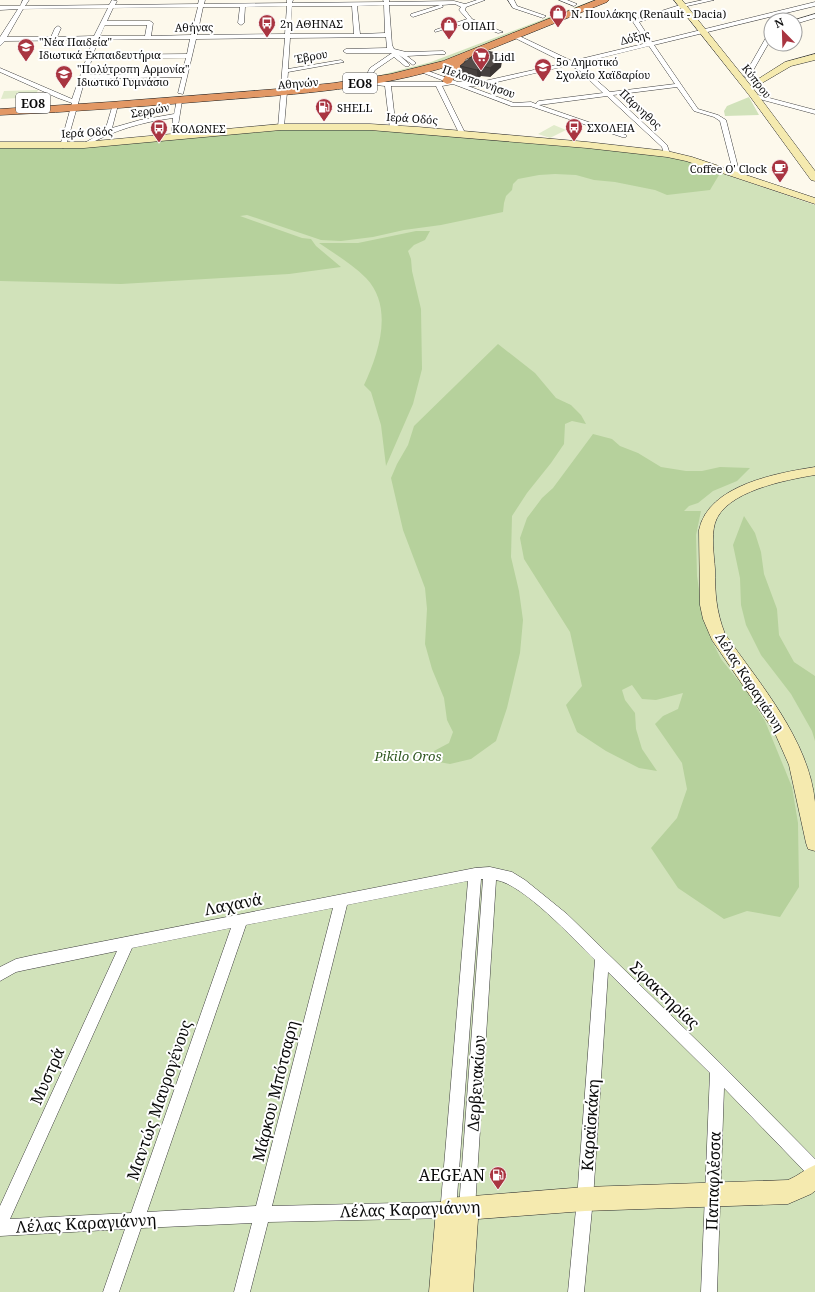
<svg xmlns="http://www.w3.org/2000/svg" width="815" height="1292" font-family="'Noto Serif',serif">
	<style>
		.green { fill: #d1e2ba }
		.forest { fill: #b6d19c }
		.pitch { fill: #e1ebcb }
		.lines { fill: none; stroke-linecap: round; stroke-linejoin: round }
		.street-casing { stroke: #3e3e3e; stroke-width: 1 }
		.secondary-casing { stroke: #2d2d2d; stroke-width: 1 }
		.highway-casing { stroke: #1c1c1c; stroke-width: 1 }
		.street { fill: #fff; fill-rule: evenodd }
		.secondary { fill: #f5eaaf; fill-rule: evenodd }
		.highway { fill: #e29865; fill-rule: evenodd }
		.wall { fill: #47413f }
		.shaded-wall { fill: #3a3533 }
		.building { fill: #534c49; stroke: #3a3533 }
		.labels { text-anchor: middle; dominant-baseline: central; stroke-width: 4; stroke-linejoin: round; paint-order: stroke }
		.far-poi-label { font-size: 11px; fill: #0b0b0b; stroke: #fff; text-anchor: start }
		.far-street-label { font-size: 11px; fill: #0b0b0b; stroke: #fff }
		.shield { fill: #fff; stroke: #545454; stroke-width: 1 }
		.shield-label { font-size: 12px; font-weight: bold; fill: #0b0b0b }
		.street-label { font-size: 13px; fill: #0b0b0b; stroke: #fff }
		.park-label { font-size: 13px; font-style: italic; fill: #325a24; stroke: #fff }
		.near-street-label { font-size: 16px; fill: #0b0b0b; stroke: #fff }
		.near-poi-label { font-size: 16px; fill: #0b0b0b; stroke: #fff; text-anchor: end }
	</style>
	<rect width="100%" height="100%" fill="#fdf9ec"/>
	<path class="green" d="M594,0h4l-168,66 -82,17 -254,22 231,-20 52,-9 54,-14z
		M749,97l10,18 -34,1 -1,-5 3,-5z
		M0,148l672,8 143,49v1087h-815z"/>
	<path class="forest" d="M370,127l281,25 71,18 -12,20 -43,5 -12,-5 -40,-8 -21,-2 -18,-5 -21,-1 -16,1 -21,4 -5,5 -1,6 -6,6 -2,7 -1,9 -62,13 -37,5 -31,7 -32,4 -20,-1 -74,-25 -7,1 62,22 9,1 5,7 25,21 -52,7 -168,10 -121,-3v-136l34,1 220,-17z
		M416,231h14l-5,9 -11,5 -6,6 3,8 1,12 9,38 1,60 -9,35 -27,62 -5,-41 -10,-33 -7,-7c15,-32 30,-78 2,-107 -14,-14 -31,-24 -47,-35h39z
		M498,344l37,29 21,25 15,7 10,10 5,9 -14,-3 -7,3 -1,20 -13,19 -24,30 -15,23 -1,41 8,34 4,29 -3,33 -13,55 -11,33 -25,18 -21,5 -17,-3 1,-10 15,-8 4,-11 -6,-12 -3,-22 -12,-29 -7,-25 2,-35 -2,-21 -22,-58 -12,-52 6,-14 11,-19 6,-19z
		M593,434l19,5 8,7 18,7 23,14 25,4h16l18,-4 30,1 -13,13 -24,10 -15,12 -9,3 -5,5h17l-5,24 1,41 6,41 7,20 11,22 24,30 20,32 27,66 6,36 1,64 -19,30 -33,-6 -23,8 -46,-31 -27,-40 26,-30 10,-29 -5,-26 -27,-39 8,-8 15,-7 5,-16 -27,7 -14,-1 -10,-14 -10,5 3,10 10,13 1,16 6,20 15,22 -18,-3 -33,-17 -29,-19 -11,-27 16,-19 -12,-54 -46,-73 -4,-21 7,-20 15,-20 11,-10z
		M744,516l11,17 6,19 3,22 13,35 2,26 15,27 21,14v65l-3,-10 -21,-37 -30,-39 -15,-30 -5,-20 -1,-27 -7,-33z"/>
	<path class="pitch" d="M38,90l-3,7 -34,2 3,-8z
		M554,125l12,5 -16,8 -12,-4z"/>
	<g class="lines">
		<g class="street-casing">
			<path id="street" d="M23,0h6l-4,6 84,-1 3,-5 5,1 -2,4 83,-1 1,-4h6l-1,4 83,-1v-3h6l-1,3 92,-1 -1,-2h6v2l65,-1 11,3 12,-4h8l-19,7 -1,3 7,9 31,13 -5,1 -28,-11 -35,10v-2l32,-11 -8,-9 2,-3 -6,-3 -13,1 1,2 -30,10 -3,-2 1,-1 29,-9h-51l3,40 2,4 12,3 37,-1 2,1v2l-38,2 9,7 -3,2 -14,-10 10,9v2h-4l-11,-9 -19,13 -3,5 -2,1 -3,-2 3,-6 22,-15h-46l-3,-2 3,-2 41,-1 -1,-11 -96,1 -2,31 53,-9 3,2 -56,10 -1,12 -3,2 -3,-2 4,-46 -89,1 -13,55 -5,-1 4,-16 -97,2 -19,67 -3,2 -3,-2 12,-43 -14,-5 -58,-26v-4l72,31 21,-59 -88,1 -5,5v-9l18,-28 -18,1v-4h20zM384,5l1,28 -25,1 -3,-28zM287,6l-2,28 -88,1 6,-28h37l-2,16 3,2 3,-2 1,-16zM292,6h60l2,28h-64zM198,7l-7,28 -40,1 2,-13 -3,-2h-43l6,-13zM108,8l-14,28 -37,1 4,-9 -3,-2 -3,2 -4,9h-44l16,-28zM105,25h42l-2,11h-45zM150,39h40l-3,15 -94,1 5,-15zM186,58l-4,15 -96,2 6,-16z
				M508,0h6l3,6 29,10 -3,2 -30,-10z
				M559,0h8l10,4 -3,2z
				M703,0h11l-31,7 -44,15 13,20 163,-40v4l-161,39 44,64 20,6 8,5 14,55 -3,2 -3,-2 -14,-54 -6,-4 -20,-6 -17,-24 -64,8 54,50 3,9 -3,2 -3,-2 -2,-7 -55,-51 -68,9 87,30v2h-4l-92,-31h-19l-58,-22 -11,2 23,47 -3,2 -3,-2 -23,-47h-45l5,43 -3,2 -3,-2 -5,-43 -18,-2 -3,-2 3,-2 21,2h59l-29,-11v-2l2,-1 38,14h22l85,-19 -54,-27 -1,-1 3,-2 59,28 75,-18 -14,-21 3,-3 44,-14zM649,46l26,38 -65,8 -26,-23 -8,-5zM570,65l10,6 23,22 -64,8 -2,1 -1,2 -5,-2 -17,1 -46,-17h12z
				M815,14v4l-20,6v-4z
				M771,32v7l-21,37 -5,1 -1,-1 24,-42z
				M284,90l3,2 -3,35 -3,2 -3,-2 3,-35z
				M754,94l61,16v4l-63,-17 -1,-1z
				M177,100l5,1 -6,37 -5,-1 2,-19c-31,4 -59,12 -87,28l-5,-1 24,-14 8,-27 5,1 -6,23 28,-8 34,-6z
				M490,867l22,5 13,8 42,34 155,151 93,94v19l-6,-2 -85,-88 -7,204h-16l9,-219 -102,-101 -15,227 -9,93h-16l9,-93 18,-239c-21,-21 -72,-76 -99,-80l-21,328 -2,6 -6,2 -6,-2 -2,-6 24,-329h-2l-25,331 -2,6 -6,2 -180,4 -18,70h-16l18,-69 -111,5 -22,64h-16l22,-63 -125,7v-30l117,-255 -92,19 -9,2 -16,9v-14l16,-8 18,-4 441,-87zM468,881l-27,321 -169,4 75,-301zM333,908l-77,298 -109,6 99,-287zM231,928l-100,285 -121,6 122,-271z"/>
		</g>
		<g class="secondary-casing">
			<path id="secondary" d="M674,0h8l73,91 60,80v10l-4,-1 -62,-85z
				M815,54v6l-24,6 -29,17h-6l-1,-2 30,-19z
				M281,124h89l48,3 169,15 80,9 25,6 123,41v6l-129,-43 -19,-4 -80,-9 -217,-18h-89l-197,18h-84v-6h84z
				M815,467v8c-29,5 -90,16 -100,48 -4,14 -1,32 0,46 0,24 1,42 10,65 35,50 84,106 90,168 0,16 0,33 0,49l-7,-2 -2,-6 -17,-78 -15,-34 -62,-91 -9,-21 -3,-14 -1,-75c9,-45 78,-57 116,-63z
				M815,1165v26l-4,3 -23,10 -203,7 -107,8 -5,73h-44l7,-82 4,-8 8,-4 137,-11 203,-7c10,-4 17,-11 27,-15z"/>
		</g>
		<g class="highway-casing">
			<path id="highway" d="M596,0h13l-2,2 -141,57 -15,24 -4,1 -5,-3 10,-16c-74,24 -154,29 -231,35 -74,6 -147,12 -221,15v-6l110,-7 167,-13 57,-6 57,-9 52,-13z"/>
		</g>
		<use href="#street" class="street"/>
		<use href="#secondary" class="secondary"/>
		<use href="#highway" class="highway"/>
	</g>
	<path class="wall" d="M496,57l6,1 -1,9 -11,10 -9,-1 -4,3 -17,-3v-10z"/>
	<path class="shaded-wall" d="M502,58l-1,9 -11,10v-9z
		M482,66l-1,10 -4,3v-9z"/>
	<path class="building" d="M480,50l17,3 -4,3 9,2 -12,10 -8,-2 -5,4 -17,-4z"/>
	<defs>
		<g id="shop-pin" transform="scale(0.9)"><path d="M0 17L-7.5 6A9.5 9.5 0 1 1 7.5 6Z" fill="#a93541" stroke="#fff"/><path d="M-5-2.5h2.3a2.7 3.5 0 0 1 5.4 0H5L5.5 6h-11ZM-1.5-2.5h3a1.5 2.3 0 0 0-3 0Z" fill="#fff"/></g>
		<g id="bus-pin" transform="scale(0.9)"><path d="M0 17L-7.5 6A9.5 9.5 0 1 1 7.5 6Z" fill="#a93541" stroke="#fff"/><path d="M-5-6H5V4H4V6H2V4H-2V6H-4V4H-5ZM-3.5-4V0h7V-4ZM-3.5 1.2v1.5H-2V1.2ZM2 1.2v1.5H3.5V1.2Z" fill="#fff"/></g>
		<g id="school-pin" transform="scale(0.9)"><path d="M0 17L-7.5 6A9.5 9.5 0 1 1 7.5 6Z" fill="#a93541" stroke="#fff"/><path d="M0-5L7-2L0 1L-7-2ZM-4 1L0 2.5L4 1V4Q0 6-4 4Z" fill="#fff"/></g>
		<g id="supermarket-pin" transform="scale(0.9)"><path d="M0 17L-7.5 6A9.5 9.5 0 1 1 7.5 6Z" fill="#a93541" stroke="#fff"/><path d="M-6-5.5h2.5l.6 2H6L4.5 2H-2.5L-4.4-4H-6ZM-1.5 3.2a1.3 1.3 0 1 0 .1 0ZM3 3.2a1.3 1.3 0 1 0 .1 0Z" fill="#fff"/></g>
		<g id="fuel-pin" transform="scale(0.9)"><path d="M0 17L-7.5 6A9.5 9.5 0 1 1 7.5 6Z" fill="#a93541" stroke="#fff"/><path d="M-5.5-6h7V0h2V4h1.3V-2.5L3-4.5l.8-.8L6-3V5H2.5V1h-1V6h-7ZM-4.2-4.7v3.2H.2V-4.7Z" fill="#fff"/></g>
		<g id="cafe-pin" transform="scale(0.9)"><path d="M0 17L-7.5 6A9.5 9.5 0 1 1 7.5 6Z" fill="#a93541" stroke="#fff"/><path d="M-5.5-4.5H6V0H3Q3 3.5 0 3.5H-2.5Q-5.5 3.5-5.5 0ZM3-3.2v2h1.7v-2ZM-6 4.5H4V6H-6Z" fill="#fff"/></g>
	</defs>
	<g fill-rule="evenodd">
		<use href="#shop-pin" x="558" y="13"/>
		<use href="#bus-pin" x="267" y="23"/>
		<use href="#shop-pin" x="449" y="25"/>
		<use href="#school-pin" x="26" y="47"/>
		<use href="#supermarket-pin" x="481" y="56"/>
		<use href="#school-pin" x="543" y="67"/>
		<use href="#school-pin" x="64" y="74"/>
		<use href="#fuel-pin" x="324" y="107"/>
		<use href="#bus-pin" x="574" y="127"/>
		<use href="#bus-pin" x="159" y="128"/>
		<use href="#cafe-pin" x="780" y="168"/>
		<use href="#fuel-pin" x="498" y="1175"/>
	</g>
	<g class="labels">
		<g class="far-poi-label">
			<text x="571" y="13">Ν. Πουλάκης (Renault - Dacia)</text>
			<text x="280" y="23">2η ΑΘΗΝΑΣ</text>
			<text x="462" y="25">ΟΠΑΠ</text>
			<text x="39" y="41">"Νέα Παιδεία"<tspan x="39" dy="13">Ιδιωτικά Εκπαιδευτήρια</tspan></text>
			<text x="494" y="56">Lidl</text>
			<text x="556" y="61">5ο Δημοτικό<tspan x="556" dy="13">Σχολείο Χαϊδαρίου</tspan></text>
			<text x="77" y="68">"Πολύτροπη Αρμονία"<tspan x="77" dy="13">Ιδιωτικό Γυμνάσιο</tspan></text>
			<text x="337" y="107">SHELL</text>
			<text x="587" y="127">ΣΧΟΛΕΙΑ</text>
			<text x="172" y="128">ΚΟΛΩΝΕΣ</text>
			<text x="767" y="168" text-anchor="end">Coffee O' Clock</text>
		</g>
		<g class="far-street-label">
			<text transform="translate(194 27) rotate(-1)">Αθήνας</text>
			<text transform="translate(635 37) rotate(-14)">Δόξης</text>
			<text transform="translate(311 56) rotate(-10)">Έβρου</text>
			<text transform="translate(479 81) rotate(20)">Πελοποννήσου</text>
			<text transform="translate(757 81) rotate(52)">Κύπρου</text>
			<text transform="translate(298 83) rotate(-5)">Αθηνών</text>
			<text transform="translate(641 109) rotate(43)">Πάρνηθος</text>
			<text transform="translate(150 110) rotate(-10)">Σερρών</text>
			<text transform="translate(412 118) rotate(4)">Ιερά Οδός</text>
			<text transform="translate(87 132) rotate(-3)">Ιερά Οδός</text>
		</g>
		<g class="shield">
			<rect x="343" y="73" width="34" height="20" rx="3"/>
			<rect x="16" y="93" width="34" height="20" rx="3"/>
		</g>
		<g class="shield-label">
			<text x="360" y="83">ΕΟ8</text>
			<text x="33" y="103">ΕΟ8</text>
		</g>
		<g class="street-label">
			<text transform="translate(750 682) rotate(57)">Λέλας Καραγιάννη</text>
		</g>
		<g class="park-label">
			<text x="408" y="756">Pikilo Oros</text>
		</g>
		<g class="near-street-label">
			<text transform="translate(233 904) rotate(-11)">Λαχανά</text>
			<text transform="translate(665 995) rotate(44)">Σφακτηρίας</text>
			<text transform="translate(47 1076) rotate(-66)">Μυστρά</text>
			<text transform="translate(476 1083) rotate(-86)">Δερβενακίων</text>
			<text transform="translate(275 1091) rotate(-76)">Μάρκου Μπότσαρη</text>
			<text transform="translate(159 1100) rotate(-71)">Μαντώς Μαυρογένους</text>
			<text transform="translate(590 1125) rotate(-86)">Καραϊσκάκη</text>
			<text transform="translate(713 1181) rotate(-88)">Παπαφλέσσα</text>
			<text transform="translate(410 1209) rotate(-2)">Λέλας Καραγιάννη</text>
			<text transform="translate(86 1223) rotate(-3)">Λέλας Καραγιάννη</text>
		</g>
		<g class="near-poi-label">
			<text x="485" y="1175">AEGEAN</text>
		</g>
	</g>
	<g transform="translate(783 32) rotate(337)"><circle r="19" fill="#ffffff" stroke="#9d9d9d"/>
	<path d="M0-3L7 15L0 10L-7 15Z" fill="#a93541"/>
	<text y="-6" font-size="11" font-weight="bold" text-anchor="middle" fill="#0b0b0b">N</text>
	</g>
</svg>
